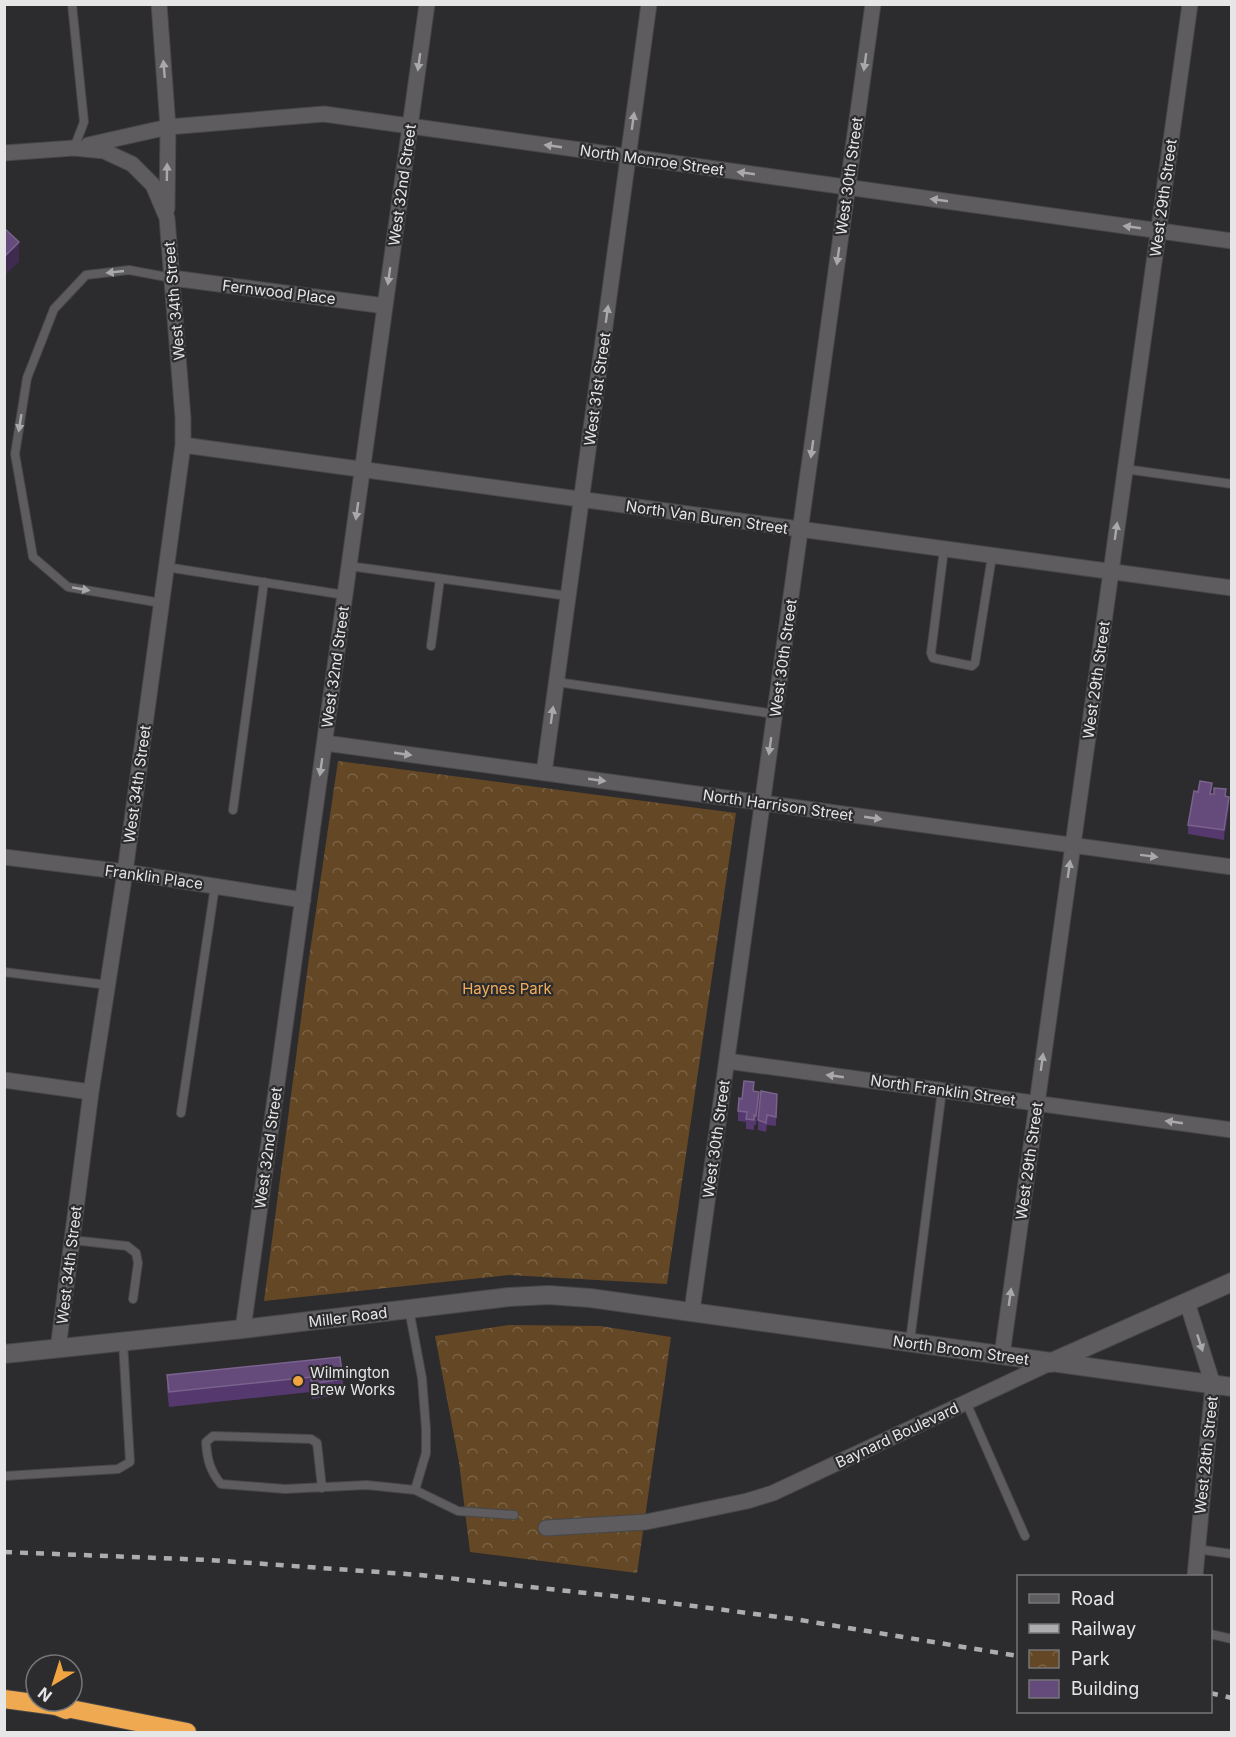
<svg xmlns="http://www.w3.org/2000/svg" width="1236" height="1737" font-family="Inter,sans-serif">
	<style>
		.park { fill: url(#park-crowns) }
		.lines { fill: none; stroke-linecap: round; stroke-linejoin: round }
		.lane-casing { stroke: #474648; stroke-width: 10 }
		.street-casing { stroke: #474648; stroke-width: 17 }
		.secondary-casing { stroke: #474648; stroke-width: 20 }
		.highway-casing { stroke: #474648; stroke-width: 20 }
		.lane { stroke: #5e5c5f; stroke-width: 8 }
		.street { stroke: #5e5c5f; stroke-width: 15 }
		.secondary { stroke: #5e5c5f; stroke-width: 18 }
		.highway { stroke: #efa950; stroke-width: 18 }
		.rail { stroke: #adadaf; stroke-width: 4.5; stroke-dasharray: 8 8; stroke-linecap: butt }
		.wall { fill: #55386e }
		.shaded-wall { fill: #3e2b4f }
		.building { fill: #654b7b; stroke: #79638c; stroke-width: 1.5 }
		.oneway { fill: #a9a8aa }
		.poi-dot { fill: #f1a540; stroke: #2c2b2e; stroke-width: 2 }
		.labels { text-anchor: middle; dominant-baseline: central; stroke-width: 4.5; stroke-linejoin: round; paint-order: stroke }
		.street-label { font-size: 15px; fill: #e6e6e7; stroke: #2c2b2e }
		.park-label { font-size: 15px; fill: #f4ae57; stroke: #2c2b2e }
		.poi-label { font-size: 15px; fill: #e6e6e7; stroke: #2c2b2e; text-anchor: start }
	</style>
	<defs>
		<pattern id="park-crowns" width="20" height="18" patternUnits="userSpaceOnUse" patternTransform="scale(1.5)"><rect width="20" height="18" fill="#644825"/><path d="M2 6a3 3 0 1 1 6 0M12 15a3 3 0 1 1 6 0" fill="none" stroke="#7a6245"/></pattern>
	</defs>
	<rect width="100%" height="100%" fill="#2c2b2e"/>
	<path class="park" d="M338,761l398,52 -69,471 -158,-9 -245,26 45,-343z
		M509,1325l91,1 71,11 -34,236 -167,-21 -11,-90 -24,-126z"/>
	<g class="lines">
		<g class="lane-casing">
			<path id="lane" d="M72,4l12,118 -10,26
				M1125,469l107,15
				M944,549l-13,104 2,5 39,8 3,-3 17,-107
				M349,566l219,30
				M166,567l179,28
				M161,603l-93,-16 -35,-30 -18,-103 12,-76 27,-69 32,-34 43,-5 43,8
				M431,646l9,-67
				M557,682l218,32
				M233,810l31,-228
				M4,972l104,13
				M181,1113l34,-227
				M72,1240l55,6 9,7 2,10 -5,36
				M409,1309l13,69 4,51v24l-11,37 43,21 56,4
				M910,1341l32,-251
				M966,1402l59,134
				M4,1476l114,-7 12,-7 -7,-120
				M322,1488l-5,-45 -6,-4 -98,-3 -7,6c1,17 4,29 15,42l64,5 82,-4 48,5
				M1197,1549l35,5
				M1210,1634l22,5"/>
		</g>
		<g class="street-casing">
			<path id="street" d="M159,4l9,123 -1,82
				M88,145l80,-18 156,-13 908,127
				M4,153l70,-5 30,3 28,13 21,21 14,33 16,200v27l-58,427 -34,220 -33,257
				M172,278l213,28
				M183,445l1049,143
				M325,743l907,124
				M544,773l105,-769
				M4,857l121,15 178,28
				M727,1061l505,69
				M4,1080l87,12
				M1187,1302l26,83 -18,191
				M692,1311l181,-1307
				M243,1329l184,-1325
				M1002,1355l188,-1351
				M546,1528l100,-6 101,-21 26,-8 277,-130"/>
		</g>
		<g class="secondary-casing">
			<path id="secondary" d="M4,1354l239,-25 266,-32 40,-2 41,3 642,89
				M1050,1363l182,-81"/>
		</g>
		<g class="highway-casing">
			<path id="highway" d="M4,1699l52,7 10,4
				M56,1706l131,26"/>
		</g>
		<use href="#lane" class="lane"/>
		<use href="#street" class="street"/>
		<use href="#secondary" class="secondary"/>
		<use href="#highway" class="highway"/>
		<path class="rail" d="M4,1552l205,8 211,15 212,23 162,21 224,37
			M1210,1693l22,5"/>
	</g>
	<path class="wall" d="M1198,792l28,5 3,10 -5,33 -36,-6v-9z
		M754,1092l5,10 -3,23h-2v5l-8,-1v-7l-8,-1v-10l4,-12z
		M777,1094l-1,32 -9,-1 -1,7 -8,-2v-10z
		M340,1357l3,22v15l-31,5 -1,-7 -142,15 -2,-17v-15z"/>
	<path class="shaded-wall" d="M19,242v20l-15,14v-19z
		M1229,797v10l-5,33v-10z
		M759,1092v10l-3,23v-9z"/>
	<path class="building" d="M4,228l15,14 -15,15z
		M1200,781l12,2 -2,11h4v-6l12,1 -1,7 4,1 -5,33 -36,-5 6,-34 4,1z
		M744,1081l10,1 -1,9 6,1 -3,24 -2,-1v5l-8,-1 1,-7 -9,-1 1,-13 3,1z
		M761,1091l16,3 -1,23 -9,-2 -1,8 -8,-3z
		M340,1357l3,22 -31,5 -1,-7 -142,15 -2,-17z"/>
	<defs><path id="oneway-solid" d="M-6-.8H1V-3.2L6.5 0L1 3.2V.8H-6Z" transform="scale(1.5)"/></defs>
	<g class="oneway">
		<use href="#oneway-solid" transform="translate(419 62) rotate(98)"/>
		<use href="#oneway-solid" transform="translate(865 62) rotate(98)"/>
		<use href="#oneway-solid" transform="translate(164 69) rotate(-95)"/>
		<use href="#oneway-solid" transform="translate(633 121) rotate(-82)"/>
		<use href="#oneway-solid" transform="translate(553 146) rotate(-172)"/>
		<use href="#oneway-solid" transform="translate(167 172) rotate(-89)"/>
		<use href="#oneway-solid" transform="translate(746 173) rotate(-172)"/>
		<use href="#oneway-solid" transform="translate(939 200) rotate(-172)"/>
		<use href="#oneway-solid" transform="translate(1132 227) rotate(-172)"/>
		<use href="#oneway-solid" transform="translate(838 256) rotate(98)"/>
		<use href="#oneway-solid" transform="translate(115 272) rotate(174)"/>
		<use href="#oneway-solid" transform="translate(389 276) rotate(98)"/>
		<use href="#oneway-solid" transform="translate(607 314) rotate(-82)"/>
		<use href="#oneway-solid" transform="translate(20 423) rotate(99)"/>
		<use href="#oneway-solid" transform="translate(812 449) rotate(98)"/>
		<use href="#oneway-solid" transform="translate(357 511) rotate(98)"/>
		<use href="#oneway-solid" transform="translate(1116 531) rotate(-82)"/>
		<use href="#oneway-solid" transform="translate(81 589) rotate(10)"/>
		<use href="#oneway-solid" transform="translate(552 715) rotate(-82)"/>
		<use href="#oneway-solid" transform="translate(770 746) rotate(98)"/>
		<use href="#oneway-solid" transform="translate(403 754) rotate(8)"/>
		<use href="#oneway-solid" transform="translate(321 767) rotate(98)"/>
		<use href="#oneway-solid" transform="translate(597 780) rotate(8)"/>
		<use href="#oneway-solid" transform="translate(873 818) rotate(8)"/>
		<use href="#oneway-solid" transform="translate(1149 856) rotate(7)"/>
		<use href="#oneway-solid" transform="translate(1069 869) rotate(-82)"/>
		<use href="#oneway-solid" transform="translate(1042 1062) rotate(-82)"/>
		<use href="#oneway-solid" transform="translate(835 1076) rotate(-172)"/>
		<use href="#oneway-solid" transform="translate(1174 1122) rotate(-172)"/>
		<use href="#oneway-solid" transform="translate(1010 1297) rotate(-82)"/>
		<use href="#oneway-solid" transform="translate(1200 1343) rotate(72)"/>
	</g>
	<circle class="poi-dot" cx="298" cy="1381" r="6"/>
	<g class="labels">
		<g class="street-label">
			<text transform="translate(652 160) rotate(8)">North Monroe Street</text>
			<text transform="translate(849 176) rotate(-82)">West 30th Street</text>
			<text transform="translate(402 185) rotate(-82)">West 32nd Street</text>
			<text transform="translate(1163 198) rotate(-82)">West 29th Street</text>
			<text transform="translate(279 292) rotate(7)">Fernwood Place</text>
			<text transform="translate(174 301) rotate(-95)">West 34th Street</text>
			<text transform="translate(597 389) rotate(-82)">West 31st Street</text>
			<text transform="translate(707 517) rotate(8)">North Van Buren Street</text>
			<text transform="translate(783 658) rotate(-82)">West 30th Street</text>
			<text transform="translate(335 667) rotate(-82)">West 32nd Street</text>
			<text transform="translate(1096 680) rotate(-82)">West 29th Street</text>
			<text transform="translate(137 784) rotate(-82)">West 34th Street</text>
			<text transform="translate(778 805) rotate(8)">North Harrison Street</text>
			<text transform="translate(154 877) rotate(8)">Franklin Place</text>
			<text transform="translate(943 1090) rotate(8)">North Franklin Street</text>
			<text transform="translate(716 1139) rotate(-82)">West 30th Street</text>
			<text transform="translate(268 1148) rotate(-82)">West 32nd Street</text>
			<text transform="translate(1029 1161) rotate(-82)">West 29th Street</text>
			<text transform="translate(69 1265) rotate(-83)">West 34th Street</text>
			<text transform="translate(348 1317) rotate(-7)">Miller Road</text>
			<text transform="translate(961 1350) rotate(8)">North Broom Street</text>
			<text transform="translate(897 1435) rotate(-25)">Baynard Boulevard</text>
			<text transform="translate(1206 1455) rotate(-84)">West 28th Street</text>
		</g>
		<g class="park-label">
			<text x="507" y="988">Haynes Park</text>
		</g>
		<g class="poi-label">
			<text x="310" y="1372">Wilmington<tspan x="310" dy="17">Brew Works</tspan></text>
		</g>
	</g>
	<rect width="1236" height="1737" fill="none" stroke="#e6e6e7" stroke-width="12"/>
	<rect x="1017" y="1575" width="195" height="138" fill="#2c2b2e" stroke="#767678" stroke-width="1.5"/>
	<rect x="1029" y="1594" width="30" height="9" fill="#5e5c5f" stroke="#767678" stroke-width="1.5"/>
	<text x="1071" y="1605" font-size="18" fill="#e6e6e7">Road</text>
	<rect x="1029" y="1624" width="30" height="9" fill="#adadaf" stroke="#767678" stroke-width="1.5"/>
	<text x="1071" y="1635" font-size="18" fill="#e6e6e7">Railway</text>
	<rect x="1029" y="1650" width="30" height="18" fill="url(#park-crowns)" stroke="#767678" stroke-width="1.5"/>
	<text x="1071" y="1665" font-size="18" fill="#e6e6e7">Park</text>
	<rect x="1029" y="1680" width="30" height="18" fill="#654b7b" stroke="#767678" stroke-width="1.5"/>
	<text x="1071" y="1695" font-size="18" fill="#e6e6e7">Building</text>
	<g transform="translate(54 1683) rotate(218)"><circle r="28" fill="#2c2b2e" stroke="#767678" stroke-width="1.5"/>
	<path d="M0-4.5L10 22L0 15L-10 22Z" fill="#f1a540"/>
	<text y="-9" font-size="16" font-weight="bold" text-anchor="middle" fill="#e6e6e7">N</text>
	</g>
</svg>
